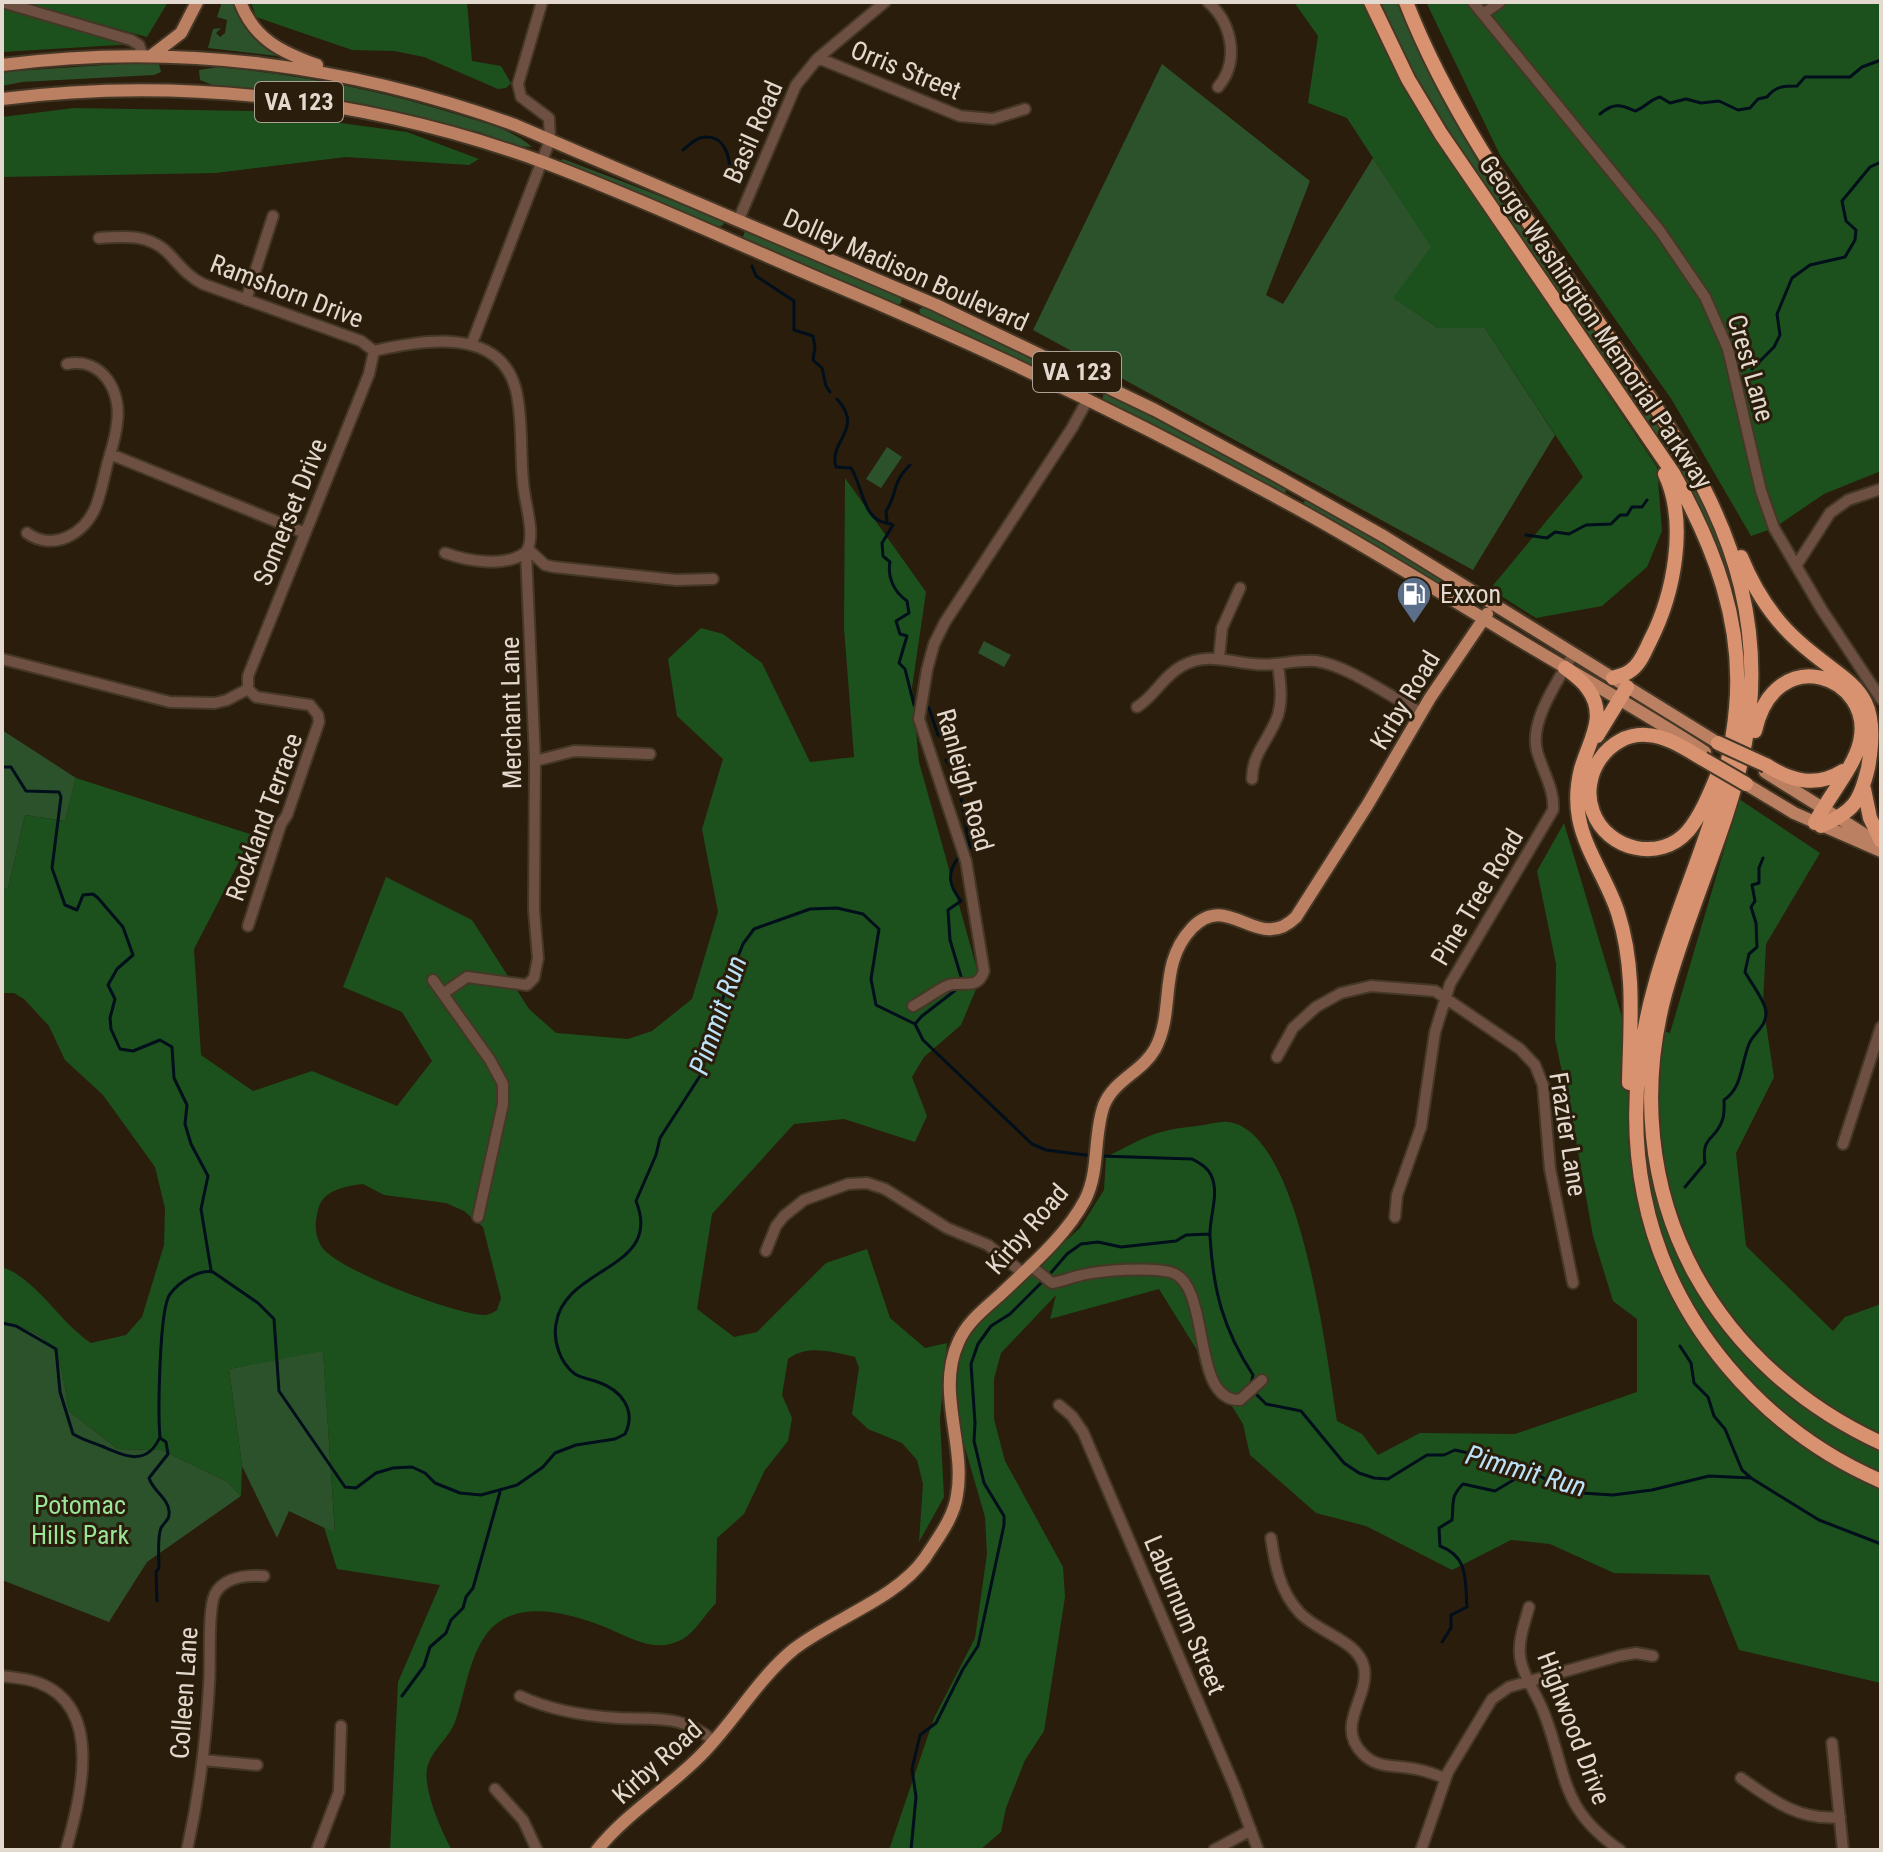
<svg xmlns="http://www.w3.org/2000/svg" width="1883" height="1852" font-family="'Roboto Condensed',sans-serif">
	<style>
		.green { fill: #2c522b }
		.forest { fill: #1c511d; fill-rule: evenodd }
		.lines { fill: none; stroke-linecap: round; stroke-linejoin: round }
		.stream { stroke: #000f1b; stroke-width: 3 }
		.minor-casing { stroke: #443726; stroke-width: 14 }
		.major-casing { stroke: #443726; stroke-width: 16 }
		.highway-casing { stroke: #443726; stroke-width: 18 }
		.minor { stroke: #6d5042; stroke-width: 10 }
		.major { stroke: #bb7f62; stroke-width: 12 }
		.highway { stroke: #d9926f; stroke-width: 14 }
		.highway-bridge-casing { stroke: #443726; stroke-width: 18; stroke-linecap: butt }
		.highway-bridge { stroke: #d9926f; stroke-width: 14 }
		.labels { text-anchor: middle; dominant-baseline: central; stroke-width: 6; stroke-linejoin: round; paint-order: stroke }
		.shield { fill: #2a1d0b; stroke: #aca194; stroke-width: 2 }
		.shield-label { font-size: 24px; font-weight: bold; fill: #e3d9ce }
		.street-label { font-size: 26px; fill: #e3d9ce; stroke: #2a1d0b }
		.poi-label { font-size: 26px; fill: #e3d9ce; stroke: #2a1d0b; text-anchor: start }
		.park-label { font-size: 26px; fill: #9ae698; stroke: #2a1d0b }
		.water-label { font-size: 28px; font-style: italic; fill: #bbe2f9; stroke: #2a1d0b }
	</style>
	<rect width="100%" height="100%" fill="#2a1d0b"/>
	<path class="green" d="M222,2h14c8,24 22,38 41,54l-69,-8 5,-19 8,-1 -5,5 4,4 5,-4 2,-13 -10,-3z
		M1376,2h24l20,50 250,386 38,69 26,67 9,50 -5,2 -21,-72 -295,-457z
		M119,64h40l2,8 -7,3 -132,7 -20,4v-14z
		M1162,64l148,117 -44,114 17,9 90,-146 59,89 -38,51 44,30h47l70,107 -82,135 -440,-240z
		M218,67c83,8 162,23 241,48 25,8 53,14 73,32l-14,-1 -39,-14 -83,-19 -173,-24 -23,-9 -1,-10z
		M563,159l155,59 6,4 -1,3 -4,2 -157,-63 -2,-2z
		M745,231l154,63 3,4 -1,5 -5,3 -154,-66z
		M924,306l159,75 1,7 -3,2 -159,-72 -3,-8z
		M1104,392l182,95 -1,8 -183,-94z
		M887,447l15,10 -21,31 -15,-9z
		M1305,501h5l155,92 8,6 1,6 -172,-100z
		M984,641l27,14 -7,12 -26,-14z
		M2,730l74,48 -11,43 -40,-6 -17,74 -6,-1z
		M2,1322c60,13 58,35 67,89l49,38 44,1 66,32 13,14 -94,66 -38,60 -107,-42z
		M323,1350l12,183 -46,-22 -12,27 -35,-72 -13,-97z"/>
	<path class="forest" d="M22,2h146l-21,35z
		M251,2h216l5,59 29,5 10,17 -5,5 -8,1 -74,-32 -30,-6 -42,-1 -96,-33z
		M1294,2h73l31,72 126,195 133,198 5,64 -15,36 -45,39 -66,12 -46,-29 93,-112 -98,-149h-47l-45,-30 38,-51 -84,-129 -39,-15 10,-67z
		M1426,2h455v469l-57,23 -50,34 -23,8 -79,-136 -172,-245z
		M2,5l133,39 -133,8z
		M74,108l178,3 155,21 72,27 -10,6 -123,-8 -130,16 -214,4v-60z
		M845,478l81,114 -14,96 7,74 61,218 -19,45 -37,32 -12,20 15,39 -12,26 -71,-23 -50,5 -82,90 -15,95 37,28 23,-5 69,-69 41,-14 23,69 35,30 22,-5 -7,76 4,78 -25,45 4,-58 -6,-24 -15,-17 -34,-14 -16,-15 7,-46 -4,-11c-23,-5 -47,-13 -67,2l-6,36 10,23 -4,23 -23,29 -21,44 -27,24 -1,65c-10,10 -21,29 -33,36 -30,17 -57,-5 -86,-15 -36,-13 -86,-25 -112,12 -17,25 -20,58 -30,86 -6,16 -26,31 -28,47 -4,20 15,64 25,81h-62l8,-168 42,-97 -103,-16 -13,-42 11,5 -12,-181 -94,18 13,97 -1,30 -13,-14 -66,-32 -44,-1 -49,-38c-9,-54 -7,-76 -67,-89v-55c35,12 57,55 89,76l35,-8 16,-18 22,-72 1,-37 -10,-41 -52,-72 -38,-35 -16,-34 -25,-27 -10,-6h-12v-105l6,1 17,-74 40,6 11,-43 177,57 -59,114 7,106 52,36 59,-20 85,35 35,-45 -30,-49 -59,-25 43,-110 86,43 57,89 27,24 72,6 24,-8 40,-32 26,-87 -16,-83 21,-70 -46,-43 -9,-57 33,-31 22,6 39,29 48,99 44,-5 -10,-129zM363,1184l21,11 62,8 18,8 19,16 18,71 -4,12c-1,1 -9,5 -11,5 -27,1 -152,-46 -165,-69 -7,-13 -6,-23 -3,-36 4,-20 28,-24 45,-26z
		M1739,799l81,54 -54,91 -3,60 11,73 -38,76 10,93 87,85 12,-14 36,-13v379l-142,-33 -30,-75 -95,-2 -64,-29 -39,-4 -59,30 -86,-44 -50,-13 -66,-58 -7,-31 -84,-135 -109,30 6,-24 -55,58 -7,26v40l11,42 58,106 2,30 -21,134 -19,29 -19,48 -5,24 -21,18h-91l45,-132 41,-80 12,-84 -2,-37 -24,-83 -7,-51 2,-26 21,-35 103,-94 24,-38 2,-33c17,-8 36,-20 55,-25 14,-4 29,-5 43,-7 7,-1 17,-4 24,-3 73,8 99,238 109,299l25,13 16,21 42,-22 95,1 122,-42v-73l-24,-18 -20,-65 -21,-118 -17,-79 1,-75 -19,-93 27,-48 58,194 48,16z"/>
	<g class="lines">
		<path class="stream" d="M1600,114c13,-11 20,-10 35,-3 10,-3 15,-12 25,-14l10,6 16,-4 15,4 18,-2 19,9 12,-2 8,-9 9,-2c9,-11 16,-11 30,-11l8,-9h45l12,-10 19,-7
			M683,150c5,-4 12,-11 17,-12 24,-6 30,18 30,35
			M752,266l4,10 38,25v29l19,6 2,11 -2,13 9,8 4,18 4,6
			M1752,369l22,-22 6,-12 -3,-21 15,-36 18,-13 35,-8 10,-17 1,-10 -10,-9 -4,-20 28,-34 11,-5
			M837,399c28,31 -9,41 -1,68l15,1c10,15 12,46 29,53 4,2 9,2 13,4l-11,18 1,13 7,6c-3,15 4,30 17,39l2,12 -13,8 4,13 7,2 -8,27 6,6 9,36
			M887,521l-1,-10c12,-17 4,-26 24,-46
			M1526,535l21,3 8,-6 14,2 17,-9 25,-1 9,-9h7l5,-8h10l5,-7
			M923,708h6l9,27 17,8 -4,8
			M946,760l11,17 13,71 -2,1
			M2,767h9l15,24 33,1 2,5 -9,71 13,37 12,5 6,-15 10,-1 5,4 25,29 10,28 -16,14 -9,16 7,14 -5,19 1,11 9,20 13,2 27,-11 12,7 2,31 13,27 -2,19 6,20 17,32 -7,33 10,61
			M959,857c-13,16 -10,29 2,44l-13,9 2,30 12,40
			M915,1024l7,-8 35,-27
			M1100,1156l92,3c8,4 15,8 19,16 9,19 -2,42 -1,61 3,54 13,93 43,139l-2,9
			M1685,1187l20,-24c-4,-27 10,-22 17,-42 3,-6 2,-14 2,-21 18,-11 17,-36 25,-56 5,-12 18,-17 17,-33 -2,-12 -15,-28 -21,-39l4,-18 8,-7 -1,-24 -5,-16 4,-6 -3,-16 7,-2v-15l4,-10
			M1049,1275l18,-21 14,-10 17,-2 23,5 55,-6 10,-6 24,-1
			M2,1323l14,3 40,23 4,43 13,42c10,6 21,9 31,13 23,10 43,19 56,-10 -2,-22 -1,-128 10,-143 9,-12 29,-25 43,-22l45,31 16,16 5,72 66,96 11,1 20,-15 17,-5 19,-1 13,6 10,10 25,10 21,2 36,-10 26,-18 12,-14 21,-8 39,-6 10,-5c12,-24 -4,-44 -27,-52 -8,-3 -17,-4 -23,-8 -15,-11 -22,-33 -19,-50 8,-58 108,-54 80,-123l20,-46 4,-17 40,-62 28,-95 15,-37 11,-15 56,-20 27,-1 26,6 16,15 -8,50 5,26 39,19 8,16 109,104 14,6 47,6
			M1680,1346l11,17 3,20 14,14 6,19 11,13 17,41 8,7
			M1252,1390l14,14 35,7 43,52 15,10 15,5 14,1 39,-24h17l11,-5 22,5 35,18 28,3 20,12 21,5 32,2 39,-5 57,-14 42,2 68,42 62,24
			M157,1601l-1,-29 3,-4c0,-11 -2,-30 2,-40 4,-7 9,-8 8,-17 -1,-13 -16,-20 -20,-33l19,-24 -2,-12 -6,-4
			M1442,1642l9,-14v-13l16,-8c-2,-27 2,-50 -27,-61l-1,-18 13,-8c2,-17 -2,-23 11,-36l32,7 25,-15
			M402,1696l22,-30 6,-19 16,-14 5,-13 12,-12 3,-11 7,-9 27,-96
			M911,1850l5,-53 -4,-28 8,-34 16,-12 27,-54 15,-23 26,-121v-9l-20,-33 -10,-42 1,-18 -4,-59 7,-20 13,-18 19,-12 34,-34"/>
		<g class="minor-casing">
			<path id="minor" d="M2,2l129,38 8,5 4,11
				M1208,2c24,21 32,59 10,85
				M1473,2l187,229 45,66 23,52 33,142 13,37 48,82 59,89
				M1483,14l17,-12
				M818,58l142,58 33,3 32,-10
				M738,221l58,-136 22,-27 67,-56
				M99,238c26,-2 52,-4 71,17 11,12 19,22 33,29l158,57 13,10c48,-11 126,-25 142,39 7,29 4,62 7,91 1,22 14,54 3,71l9,209 -1,149 4,48 -4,20 -7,7 -60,-8 -23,16
				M246,300l27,-84
				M472,343l78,-203 -1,-22 -28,-21 -3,-13 24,-82
				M110,454l195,79
				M27,533c26,19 58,1 69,-27 5,-13 8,-28 11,-41 4,-14 9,-28 10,-42 5,-32 -15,-66 -50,-59
				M529,550l16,15 9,2 122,13 37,-1
				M445,553c22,8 61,15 81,-1
				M1796,566l34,-53 18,-13 33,-11
				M1219,658l3,-30 18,-40
				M2,659l168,43 45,1 12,-3 21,-11
				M248,689v-13l121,-302 5,-23
				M1137,707c18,-11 26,-31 45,-41 24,-14 47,-4 72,-2 21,3 41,-5 62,-3 34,5 73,36 105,51
				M535,761l39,-10 76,3
				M1252,779c0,-26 18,-40 26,-64 5,-17 2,-33 0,-50
				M248,926l33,-102 6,-9 32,-93 -1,-7 -8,-10 -54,-8 -8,-8
				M433,980l57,80 13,24v20l-25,113
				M913,1006c10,-5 27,-18 36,-21 15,-4 29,5 35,-14l-18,-110 -47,-142 8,-49 7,-26 11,-22 127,-194 16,-29
				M1277,1057l16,-29 23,-21 25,-14 30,-7 64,5 85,58 15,16 8,20 7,84 23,114
				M1843,1144l38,-117
				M1395,1217l2,-22 24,-68 14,-95 15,-48 103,-174c2,-20 -11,-40 -16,-59 -8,-31 22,-71 36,-97
				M766,1251l10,-25 8,-10 20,-16 44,-16 19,-1 18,6 62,39 41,17 35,28
				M1030,1265l22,18c11,-2 20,-6 30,-8 21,-5 67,-8 88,-3 43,11 19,129 70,128l22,-20
				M1059,1405l13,11 11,16 152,356 23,62
				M1271,1538c4,27 9,53 28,74 19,21 59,28 65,55 6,31 -30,58 -1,87 14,14 29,11 46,14 13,1 25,6 36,10
				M1529,1607c-4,15 -11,33 -9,49 2,19 17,38 24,57 24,62 15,95 76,137
				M2,1676c12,2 25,2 37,7 66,25 41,116 27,167
				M520,1696c30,14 65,20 98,22 40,2 63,-4 96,23
				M1832,1743l11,107
				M203,1760l54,5
				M1741,1778c31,22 58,43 99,39
				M495,1789l28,31 14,30
				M187,1850c12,-54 19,-109 22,-164 2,-20 -2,-77 6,-92 9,-17 32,-19 49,-18
				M317,1850l22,-58 2,-66
				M1214,1850l37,-20
				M1421,1850l27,-78 44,-73 17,-12 110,-31 17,-3 17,3"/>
		</g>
		<g class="major-casing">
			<path id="major" d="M240,2c14,37 41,50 77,63
				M151,56l30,-23 16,-31
				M2,65c174,-23 349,0 513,60l421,180 219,105 122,66 108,61 333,206
				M2,99c182,-23 369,0 541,63 96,36 190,80 284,120 158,66 311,139 462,222 76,41 150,88 225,133 63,38 128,74 191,115
				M1765,772l96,60 18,14
				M1746,784l48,29 87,38
				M597,1850c28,-35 67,-59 99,-90 36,-34 60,-80 98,-111 40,-31 102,-50 131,-91 12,-19 29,-40 32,-63 9,-49 -21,-104 1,-152 8,-20 26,-34 42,-48 29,-28 66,-59 85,-95 15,-29 8,-65 19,-95 10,-25 38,-33 51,-56 21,-39 2,-84 37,-121 37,-39 66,27 104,-11l72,-113 62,-106 57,-84"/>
		</g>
		<g class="highway-casing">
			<path id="highway" d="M1371,2l37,77 33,55 232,339c41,73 71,150 63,235 -8,97 -56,184 -81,277 -19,68 -25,141 -11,210 25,127 119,235 237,286
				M1406,2c49,126 133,234 209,345 51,74 105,151 126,240 38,159 -36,261 -76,407 -25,93 -17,194 30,280 42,76 108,133 186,169
				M1741,557c13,32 31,61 58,85 50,45 84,44 69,126 -8,34 -14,43 -47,58
				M1565,668c8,6 17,12 23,21 20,27 1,52 -7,80 -4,16 -5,33 -2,49 6,33 29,63 39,95 18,56 12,112 11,170
				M1613,678c5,-2 12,-3 17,-7 10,-6 15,-20 20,-30 24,-47 38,-118 15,-167
				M1755,731c20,-91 120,-55 105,11 -6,26 -33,56 -45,81
				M1597,736l30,-49
				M1703,759c-17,-10 -36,-23 -56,-24 -39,-3 -68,41 -54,77 14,38 67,51 95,19 13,-16 21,-36 29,-55
				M1766,765c25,16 50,23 77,6
				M1864,789l6,29 11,23"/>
		</g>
		<use href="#minor" class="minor"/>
		<use href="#major" class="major"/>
		<use href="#highway" class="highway"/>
		<g class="highway-bridge-casing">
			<path id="highway-bridge" d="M1718,743l48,22
				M1703,759l43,25"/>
		</g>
		<use href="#highway-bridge" class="highway-bridge"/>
	</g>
	<defs>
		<g id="fuel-pin" transform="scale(1.8)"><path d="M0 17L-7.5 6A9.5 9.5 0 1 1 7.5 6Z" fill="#5c6f8a" stroke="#2a1d0b"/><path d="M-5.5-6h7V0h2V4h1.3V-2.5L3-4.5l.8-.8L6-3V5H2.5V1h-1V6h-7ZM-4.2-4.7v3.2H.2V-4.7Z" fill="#fff"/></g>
	</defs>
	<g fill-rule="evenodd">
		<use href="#fuel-pin" x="1414" y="594"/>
	</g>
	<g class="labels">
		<g class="shield">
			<rect x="255" y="82" width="88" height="40" rx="6"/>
			<rect x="1033" y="352" width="88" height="40" rx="6"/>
		</g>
		<g class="shield-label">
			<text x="299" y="102">VA 123</text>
			<text x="1077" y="372">VA 123</text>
		</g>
		<g class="street-label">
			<text transform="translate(906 70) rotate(22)">Orris Street</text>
			<text transform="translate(753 132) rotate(-66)">Basil Road</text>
			<text transform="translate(906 270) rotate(24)">Dolley Madison Boulevard</text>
			<text transform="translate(287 291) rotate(21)">Ramshorn Drive</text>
			<text transform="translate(1596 322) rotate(56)">George Washington Memorial Parkway</text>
			<text transform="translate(1751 368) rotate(74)">Crest Lane</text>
			<text transform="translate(290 512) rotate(-68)">Somerset Drive</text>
			<text transform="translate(1405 700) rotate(-59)">Kirby Road</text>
			<text transform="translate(511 713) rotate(-91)">Merchant Lane</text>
			<text transform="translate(965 780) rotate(74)">Ranleigh Road</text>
			<text transform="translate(264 817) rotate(-70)">Rockland Terrace</text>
			<text transform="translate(1477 897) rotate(-59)">Pine Tree Road</text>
			<text transform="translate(1568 1134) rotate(81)">Frazier Lane</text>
			<text transform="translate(1027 1229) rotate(-49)">Kirby Road</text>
			<text transform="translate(1185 1615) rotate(67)">Laburnum Street</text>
			<text transform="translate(184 1693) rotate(-86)">Colleen Lane</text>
			<text transform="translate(1574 1728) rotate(69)">Highwood Drive</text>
			<text transform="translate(657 1762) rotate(-42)">Kirby Road</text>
		</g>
		<g class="poi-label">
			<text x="1440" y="594">Exxon</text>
		</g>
		<g class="park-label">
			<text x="80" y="1505">Potomac<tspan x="80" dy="30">Hills Park</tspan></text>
		</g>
		<g class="water-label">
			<text transform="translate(718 1015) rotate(-71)">Pimmit Run</text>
			<text transform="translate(1526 1471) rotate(16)">Pimmit Run</text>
		</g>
	</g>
	<rect width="1883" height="1852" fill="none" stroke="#e3d9ce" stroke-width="8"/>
</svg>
